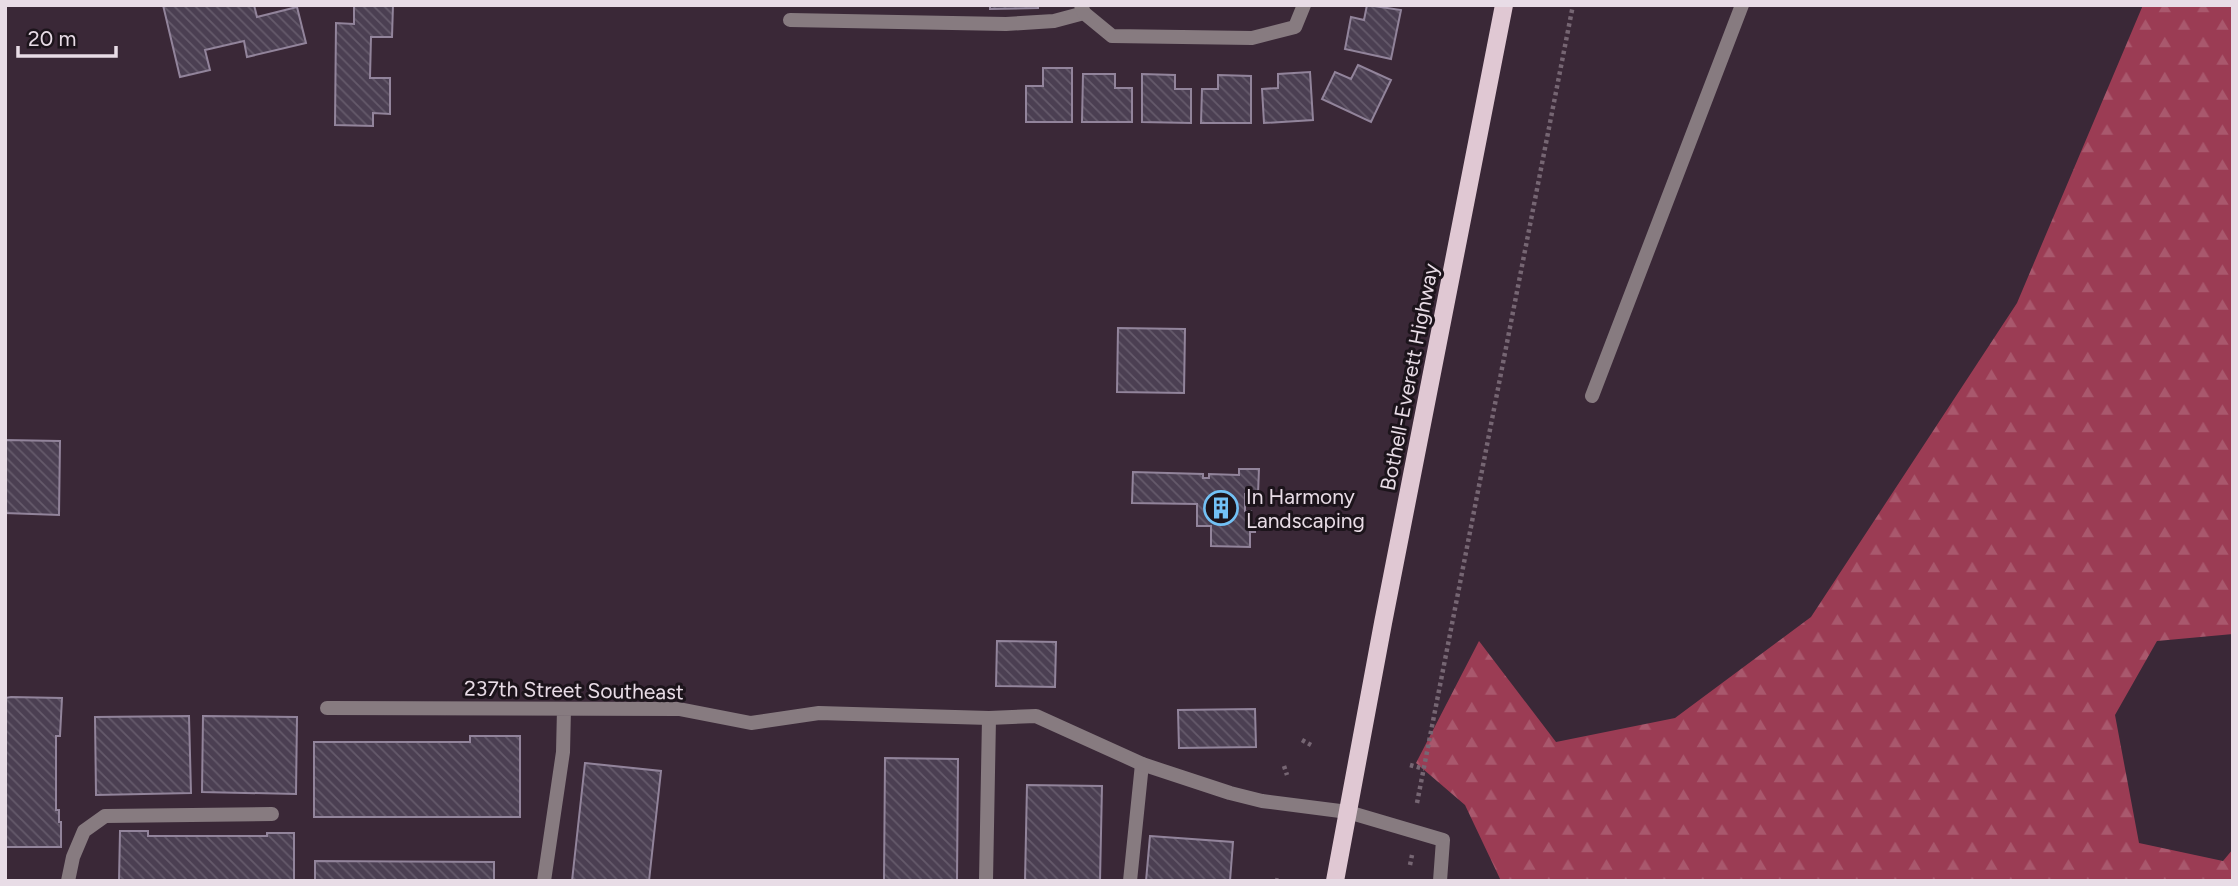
<svg xmlns="http://www.w3.org/2000/svg" width="2238" height="886" font-family="Figtree,sans-serif">
	<style>
		.forest { fill: url(#forest-firs) }
		.building { fill: url(#building-back-hatch); stroke: #92849b; stroke-width: 2 }
		.lines { fill: none; stroke-linecap: round; stroke-linejoin: round }
		.path { stroke: #766673; stroke-width: 4.5; stroke-dasharray: 3.5 3.5; stroke-linecap: butt }
		.service { stroke: #877b80; stroke-width: 14 }
		.minor { stroke: #877b80; stroke-width: 14 }
		.primary { stroke: #e0c8d3; stroke-width: 18 }
		.labels { text-anchor: middle; dominant-baseline: central; stroke-width: 6; stroke-linejoin: round; paint-order: stroke }
		.street-label { font-size: 21px; fill: #e8dce6; stroke: #1c141b }
		.poi-label { font-size: 21px; fill: #e8dce6; stroke: #1c141b; text-anchor: start }
	</style>
	<defs>
		<pattern id="forest-firs" width="22" height="20" patternUnits="userSpaceOnUse" patternTransform="scale(1.75)"><rect width="22" height="20" fill="#9b3c54"/><path d="M5 1l3.5 6h-7zM16 11l3.5 6h-7z" fill="#a9586d"/></pattern>
		<pattern id="building-back-hatch" width="6" height="6" patternUnits="userSpaceOnUse" patternTransform="scale(1.75)"><rect width="6" height="6" fill="#4b3f52"/><path d="M-1 5l2 2M0 0l6 6M5-1l2 2" fill="none" stroke="#655a6b"/></pattern>
	</defs>
	<rect width="100%" height="100%" fill="#3a2837"/>
	<path class="forest" d="M2143,5h90v629l-76,7 -42,74 24,128 84,18 10,-12v32h-732l-36,-76 -49,-42 63,-122 77,101 119,-24 136,-101 206,-314z"/>
	<path class="building" d="M163,5h91l3,12 40,-10 9,36 -59,14 -3,-16 -39,9 5,20 -30,7z
		M354,5h39l-1,32h-21l-1,41h20v36l-17,-1v13l-38,-1 1,-102 18,1z
		M990,5h48v3l-48,1z
		M1367,5l34,5 -10,49 -46,-10 6,-32 13,3z
		M1358,65l33,15 -20,42 -49,-23 13,-27 16,7z
		M1043,68h29v54h-46v-36h17z
		M1310,72l3,48 -49,3 -2,-34 16,-1v-14z
		M1083,74h32v14h17v34h-50z
		M1142,74l33,1v14h16v34l-49,-1z
		M1218,75l33,1v47h-50l1,-34h16z
		M1118,328l67,1 -1,64 -67,-1z
		M5,440l55,1 -1,74 -54,-2z
		M1239,469h20l-1,25h-13v17h6l-1,13h5v8h-5v15l-39,-1v-20h-14v-22l-65,-1 1,-31 70,2v4h6v-4l30,1z
		M997,641l59,1 -1,45 -59,-1z
		M11,697l51,1 -2,38h-4v74h3v12h2v25h-56v-149z
		M1255,709l1,38 -77,1 -1,-38z
		M189,716l2,77 -95,2 -1,-78z
		M203,716l94,1 -1,77 -94,-2z
		M470,736h50v81h-206v-75h156z
		M885,758l73,1 -1,122h-73z
		M585,763l76,8 -12,110h-77z
		M1027,785l75,1 -2,95h-75z
		M120,831h28v5h119v-3h27v48h-175z
		M1150,836l83,6 -3,39h-84z
		M315,861l179,1v19h-179z"/>
	<g class="lines">
		<path class="path" d="M1302,740l9,5
			M1410,765l14,4
			M1284,766l3,9
			M1417,803l156,-798
			M1410,865l2,-10
			M1275,880l7,1"/>
		<path class="service" d="M790,20l216,4 48,-3 30,-8
			M1592,396l150,-391
			M1348,812l95,28 -3,41
			M68,881l5,-24 11,-26 21,-15 167,-2
			M986,881l3,-163
			M1130,881l12,-117"/>
		<path class="minor" d="M1081,5l3,8 28,23 140,2 43,-11 9,-22
			M327,708l352,1 72,14 68,-10 170,5 47,-2 106,48 88,29 32,8 86,11
			M544,881l19,-129 1,-43"/>
		<path class="primary" d="M1335,881l48,-258 121,-618"/>
	</g>
	<defs>
		<g id="building-ring" transform="scale(1.75)"><circle r="9.5" fill="#1c141b" stroke="#72c1f5" stroke-width="1.5"/><path d="M-4-6H4V6H1V3H-1V6H-4ZM-2.5-4.3h1.7v1.8h-1.7ZM.8-4.3h1.7v1.8H.8ZM-2.5-1h1.7V.8h-1.7ZM.8-1h1.7V.8H.8Z" fill="#72c1f5"/></g>
	</defs>
	<g fill-rule="evenodd">
		<use href="#building-ring" x="1221" y="508"/>
	</g>
	<g class="labels">
		<g class="street-label">
			<text transform="translate(1409 377) rotate(-79)">Bothell-Everett Highway</text>
			<text transform="translate(574 690) rotate(1)">237th Street Southeast</text>
		</g>
		<g class="poi-label">
			<text x="1246" y="496">In Harmony<tspan x="1246" dy="24">Landscaping</tspan></text>
		</g>
	</g>
	<rect width="2238" height="886" fill="none" stroke="#e8dce6" stroke-width="14"/>
	<path d="M18 46v10h98v-10" fill="none" stroke="#e8dce6" stroke-width="3.5"/>
	<text x="28" y="46" font-size="21" fill="#e8dce6" stroke="#1c141b" stroke-width="5" paint-order="stroke">20 m</text>
</svg>
